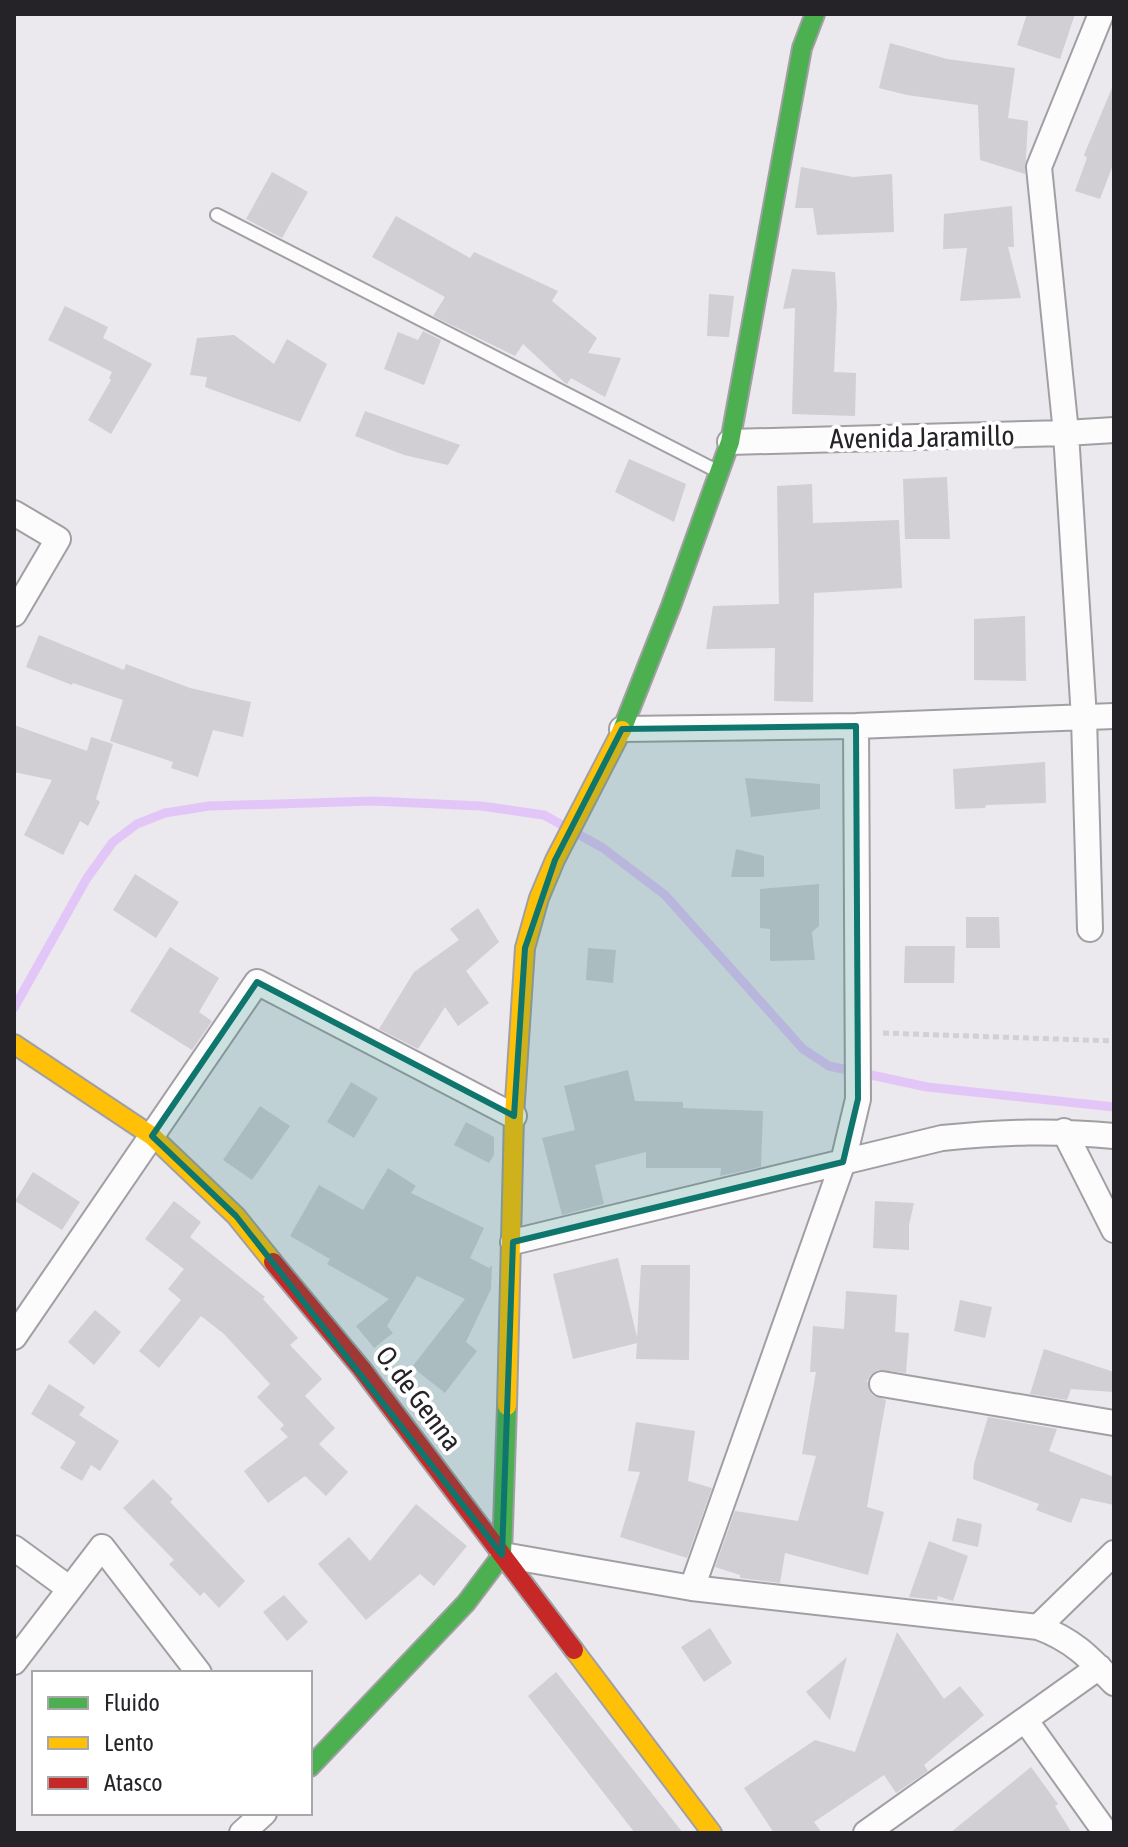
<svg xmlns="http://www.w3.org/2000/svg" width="1128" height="1847" font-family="'Asap Condensed',sans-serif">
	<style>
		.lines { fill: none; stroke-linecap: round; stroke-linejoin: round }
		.stream { stroke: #e3c6f8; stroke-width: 9 }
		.building { fill: #d1ced4 }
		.lane-casing { stroke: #a29fa4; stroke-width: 16 }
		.street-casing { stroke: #a29fa4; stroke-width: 28 }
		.fast-casing { stroke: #a29fa4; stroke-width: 22 }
		.slow-casing { stroke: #a29fa4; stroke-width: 22 }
		.jam-casing { stroke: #a29fa4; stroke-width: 22 }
		.path { stroke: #d2d0d3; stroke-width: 5; stroke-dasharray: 6 4; stroke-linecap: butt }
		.lane { stroke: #fcfcfc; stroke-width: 12 }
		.street { stroke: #fcfcfc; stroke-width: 24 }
		.fast { stroke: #4caf50; stroke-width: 18 }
		.slow { stroke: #ffc107; stroke-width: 18 }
		.jam { stroke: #c62828; stroke-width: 18 }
		.marked { fill: #0f766e; fill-opacity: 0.2; stroke: #0f766e; stroke-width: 6; stroke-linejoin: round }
		.labels { text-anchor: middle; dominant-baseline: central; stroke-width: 8; stroke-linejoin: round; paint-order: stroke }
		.street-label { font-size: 28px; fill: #262328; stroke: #fff }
	</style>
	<rect width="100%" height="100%" fill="#ebe8ee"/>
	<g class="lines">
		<path class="stream" d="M14,1008l73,-130 26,-36 24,-18 28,-11 44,-7 164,-5 108,5 63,9 59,33 62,47 138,154 26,17 98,21 187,20"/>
	</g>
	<path class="building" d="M1027,14h48l-15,45 -43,-14z
		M890,43l57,16 68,9 -7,50 20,3 -3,53 -45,-14 -2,-55 -71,-10 -28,-7z
		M1114,83v79l-14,37 -25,-8 12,-33 -3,-3z
		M801,167l52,10 39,-3 2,58 -77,3 -4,-27h-18z
		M272,172l36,20 -26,46 -36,-19z
		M1012,206l2,41h-6l13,51 -61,3 7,-53 -24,1 1,-35z
		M396,216l74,42 4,-6 84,39 -6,10 45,37 -9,15 33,5 -16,39 -34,-19 -4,6 -2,-1 -42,-39 -8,12 -82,-40 12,-19 -73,-40z
		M792,269l43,3 2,33 -3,67 22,1 -1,43 -63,-2 3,-106 -12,1z
		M709,294l25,2 -5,41 -22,-1z
		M65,306l43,21 -5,11 49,26 -41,70 -23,-14 23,-40 -2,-2 3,-6 -64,-32z
		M423,331l18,9 -17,45 -40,-16 14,-37 20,8z
		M234,335l40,29 13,-25 40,25 -27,58 -95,-35 2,-10 -17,-2 7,-37z
		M365,411l95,34 -12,20 -44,-10 -49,-19z
		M629,459l57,25 -12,38 -59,-30z
		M947,477l3,62h-45l-2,-60z
		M812,484l1,39 86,-3 3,68 -88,5 -1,109 -39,-1 1,-53 -69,1 7,-43 66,-2 -2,-118z
		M1025,616l1,65 -52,-1v-61z
		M39,635l85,35 2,-6 64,24 61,14 -8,35 -30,-7 -15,47 -27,-9 2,-6 -63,-21 13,-41 -50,-17 -1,2 -46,-18z
		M14,725l73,26 4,-14 22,7 -17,55 4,3 -12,24 -8,-5 -17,34 -39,-20 28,-55 -38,-8z
		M1045,762l1,41 -60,2 -1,3 -30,1 -2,-40z
		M745,778l75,6v25l-69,8z
		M736,849l28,7v21h-33z
		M135,874l44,28 -23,36 -43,-28z
		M819,884v42l-7,6 3,28 -45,1v-32l-10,-1v-39z
		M478,908l21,34 -33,29 23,32 -31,23 -13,-19 -27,42 -39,-20 35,-57 45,-32 -9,-11z
		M966,917h33l1,31h-34z
		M905,946h50l-1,37h-50z
		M170,947l49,31 -20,34 13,9 -20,29 -62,-39z
		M588,948l28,2 -3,33 -27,-3z
		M628,1070l7,31 48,1v6l80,3 -2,56 -41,9 1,-8h-75v-16l-51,13 9,39 -42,11 -20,-77 33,-8 -11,-44z
		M351,1082l27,16 -24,40 -27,-16z
		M260,1106l30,20 -38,54 -29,-20z
		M466,1122l28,15v18l-5,8 -35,-18z
		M388,1168l28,18 -5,7 73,35 -14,30 19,10 3,-3 -1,24 -25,53 11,9 -32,42 -33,-26 53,-68 -48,-23 -30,50 6,7 -19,15 -18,-22 33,-27 -62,-35 3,-5 -40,-23 29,-51 44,25z
		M33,1172l47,30 -18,28 -47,-29z
		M174,1201l27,21 -11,15 75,60 -2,2 35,39 -8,7 32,34 -17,17 30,32 -16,16 29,28 -22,24 -21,-20 -37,27 -24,-32 44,-34 -8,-8 4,-4 -27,-28 13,-13 -46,-50 -23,-18 -42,52 -20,-17 42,-51 -13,-11 16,-20 -39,-30z
		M875,1201l39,2 -5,22v25l-36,-2z
		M618,1258l19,79 4,-72h49l-1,95 -53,-1 1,-16 -64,16 -20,-85z
		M846,1291l51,4 -2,37 14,1 -3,40 -28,-3 -7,4 -4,7 5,14 14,5 -19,107 17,5 -16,63 -83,-22 -5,30 -40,-5v-3l-25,-8 20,-56 63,10 18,-65 -14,-2 14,-82h-6l3,-46 31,3z
		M960,1300l32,7 -7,31 -31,-7z
		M95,1310l26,22 -27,33 -26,-23z
		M1044,1349l70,23v20l-43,-3 -4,11 -37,-6z
		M49,1384l36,23 -6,8 40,26 -19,30 -9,-6 -9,16 -22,-13 16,-26 -45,-28z
		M988,1417l69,12 -8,22 65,26v28l-33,-7 -10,25 -35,-13 3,-6 -66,-25 1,-15z
		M636,1422l59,9 -7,50 24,7 -25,70 -67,-21 20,-65 -12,-1z
		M153,1479l20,20 -3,3 75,79 -26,27 -15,-16 -4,4 -31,-32 5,-4 -51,-52z
		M416,1504l51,42 -33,40 -14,-12 -54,46 -48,-56 31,-27 21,24z
		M957,1518l25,6 -4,23 -26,-6z
		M929,1541l39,15 -15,45 -15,-5 -1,4 -28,-3z
		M284,1595l24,27 -21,19 -24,-29z
		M710,1628l22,35 -28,19 -23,-35z
		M897,1632l47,67 16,-13 24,29 -60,50 4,6 -32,22 -12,-18 -70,47 8,11h-48l-30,-45 71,-48 40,12z
		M847,1657l-17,63 -24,-28z
		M556,1672l127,161h-48l-107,-137z
		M1031,1767l27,37 -3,2 17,27h-122z"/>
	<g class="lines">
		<g class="lane-casing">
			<path id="lane" d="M217,215l500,256"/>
		</g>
		<g class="street-casing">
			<path id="street" d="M730,442l336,-9 48,-3
				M14,513l44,26 -44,75
				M622,729l234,-3 258,-10
				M1090,929l-6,-211 -18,-285 -27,-266 62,-153
				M1064,1131l50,99
				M513,1242l429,-104c60,-6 112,-8 172,-2
				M14,1337l243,-355 257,134
				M882,1384l232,39
				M14,1548l56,41
				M502,1555l190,33 346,39c35,13 51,30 76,56
				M692,1588l151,-426 15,-63 -2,-373
				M1038,1627l76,-74
				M14,1662l88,-115 97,126
				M1026,1721l80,112
				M242,1833l22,-20
				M866,1833l233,-166"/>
		</g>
		<g class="fast-casing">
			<path id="fast" d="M622,730l49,-124 59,-164 72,-394 13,-34
				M310,1767l156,-164 36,-48 5,-149"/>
		</g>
		<g class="slow-casing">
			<path id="slow" d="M14,1044l138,92 84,80 37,46
				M507,1406l7,-290 11,-168 14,-50 16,-38 67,-130
				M574,1650l138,183"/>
		</g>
		<g class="jam-casing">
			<path id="jam" d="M273,1262l88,106 213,282"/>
		</g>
		<path class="path" d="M883,1033l231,8"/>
		<use href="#lane" class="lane"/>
		<use href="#street" class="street"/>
		<use href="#fast" class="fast"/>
		<use href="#slow" class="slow"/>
		<use href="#jam" class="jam"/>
	</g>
	<path class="marked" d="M856,726l2,373 -15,63 -330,80 -11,313 -266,-339 -84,-80 105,-154 257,134 11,-168 30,-88 67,-131z"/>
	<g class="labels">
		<g class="street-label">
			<text transform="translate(922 437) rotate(-1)">Avenida Jaramillo</text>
			<text transform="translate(419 1398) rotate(53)">O. de Genna</text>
		</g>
	</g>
	<rect width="1128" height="1847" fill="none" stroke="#262328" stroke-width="32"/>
	<rect x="32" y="1671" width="280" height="144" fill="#ffffff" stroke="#a8a7a9" stroke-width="2"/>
	<rect x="48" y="1697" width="40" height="12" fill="#4caf50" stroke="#a8a7a9" stroke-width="2"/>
	<text x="104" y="1711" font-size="24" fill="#262328">Fluido</text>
	<rect x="48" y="1737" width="40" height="12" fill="#ffc107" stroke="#a8a7a9" stroke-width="2"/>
	<text x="104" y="1751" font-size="24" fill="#262328">Lento</text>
	<rect x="48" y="1777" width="40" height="12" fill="#c62828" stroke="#a8a7a9" stroke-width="2"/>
	<text x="104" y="1791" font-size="24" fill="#262328">Atasco</text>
</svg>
